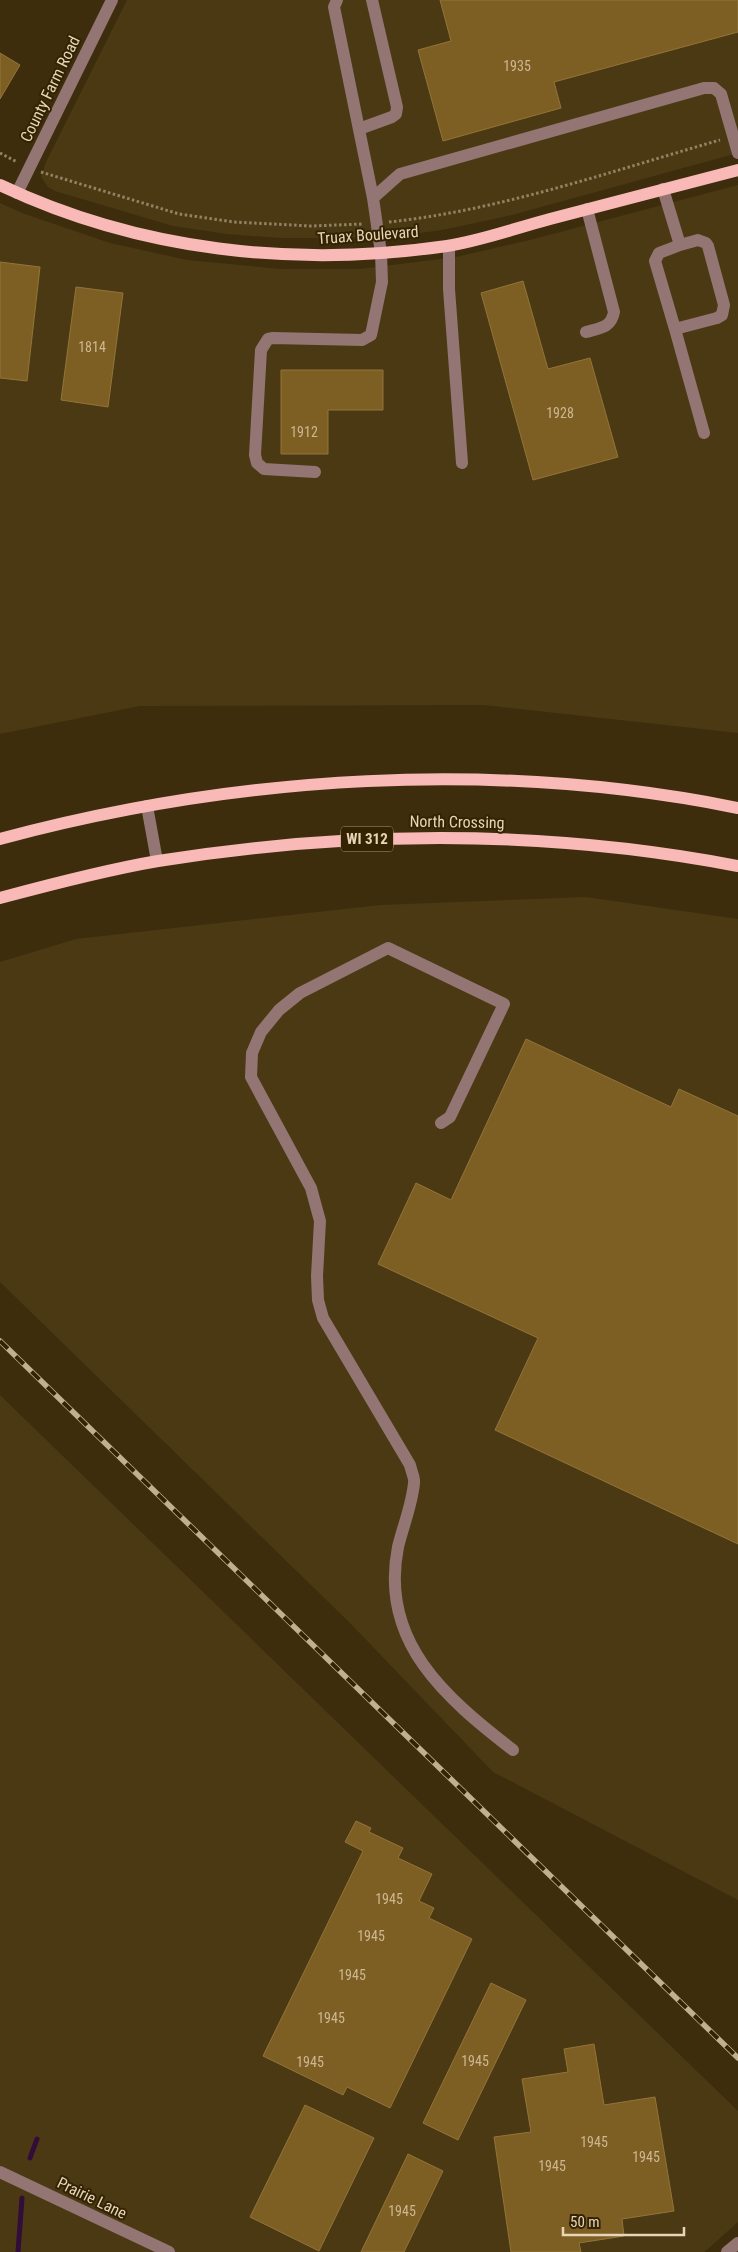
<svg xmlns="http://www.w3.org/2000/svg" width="738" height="2252" font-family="'Roboto Condensed',sans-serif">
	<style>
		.built { fill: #4b3914 }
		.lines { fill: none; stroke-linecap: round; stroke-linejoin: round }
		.stream { stroke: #320d39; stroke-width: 5 }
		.building { fill: #7e5f23; stroke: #93743a }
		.path { stroke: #928162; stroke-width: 3; stroke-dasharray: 2.5 2.5; stroke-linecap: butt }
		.minor { stroke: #937574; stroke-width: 12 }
		.major { stroke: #f8b9b7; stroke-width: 12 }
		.rail-casing { stroke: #c1af92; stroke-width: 5.5 }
		.rail { stroke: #332303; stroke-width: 4; stroke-dasharray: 11; stroke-linecap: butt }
		.labels { text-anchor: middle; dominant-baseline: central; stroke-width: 4; stroke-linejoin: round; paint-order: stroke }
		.number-label { font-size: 14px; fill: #cdb893 }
		.shield { fill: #332303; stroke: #b1a082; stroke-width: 1 }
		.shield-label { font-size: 15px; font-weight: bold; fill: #e7d5b8 }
		.street-label { font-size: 16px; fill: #e7d5b8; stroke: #332303 }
	</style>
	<rect width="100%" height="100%" fill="#3d2d0d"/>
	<path class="built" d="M127,0h611v153l-226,62 -70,15 -36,5 -68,3h-57l-54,-4 -54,-8 -118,-35 -7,-4 -7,-10 5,-15z
		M738,185v548l-255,-28 -343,1 -140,28v-531l22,10 88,30 77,17 94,9h79l96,-12 74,-17z
		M586,897l152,22v981l-245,-128 -143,-149 -350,-341v-320l76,-23 304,-34z
		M0,1395l738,716v111l-29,26 -5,4h-704z"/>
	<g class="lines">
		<path class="stream" d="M30,2158l7,-19
			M18,2252l4,-54"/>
	</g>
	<path class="building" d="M440,0h298v32l-184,50 7,26 -118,33 -25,-91 33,-9z
		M0,53l20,12 -20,34z
		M0,262l40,5 -13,114 -27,-3z
		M523,281l25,88 42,-11 28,99 -85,23 -52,-187z
		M76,287l47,6 -15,114 -47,-7z
		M281,370h102v40h-55v44h-47z
		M526,1039l145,68 8,-18 59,27v428l-243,-114 43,-92 -160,-74 38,-81 35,17z
		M356,1821l15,7 -2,4 34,16 -5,10 34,16 -13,27 15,7 -5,10 43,21 -82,169 -43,-21 -4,8 -80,-39 100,-205 -18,-9z
		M491,1983l35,17 -68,140 -35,-17z
		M594,2044l10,61 51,-8 19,114 -52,8 2,17 -45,7 2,9h-70l-17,-115 37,-5 -9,-53 46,-7 -4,-23z
		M305,2105l69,33 -55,113 -69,-34z
		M408,2154l35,17 -39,81h-43z"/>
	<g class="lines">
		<path class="path" d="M0,153l17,9
			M41,172l138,42 55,8 77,4 52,-2
			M389,222c112,-12 223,-51 331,-82"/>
		<path class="minor" d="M337,0l-3,7 39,191 27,-24 304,-86h10l7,6 17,59
			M359,129l33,-12 4,-3 1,-7 -25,-107
			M663,189l17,56 18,-5 8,3 2,3 16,59 -2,10 -5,3 -42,11 -20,-68 4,-8 21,-8
			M17,193l95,-193
			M449,246v43l13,174
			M675,329l29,104
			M586,332c14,-4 25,-4 28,-20l-27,-103
			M315,472l-51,-3 -7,-6 -2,-8 6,-105 7,-11 5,-1 89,2 9,-5 11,-53 -1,-29 -8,-55
			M147,806l10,55
			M441,1123l9,-6 54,-113 -116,-56 -88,45 -21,17 -18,22 -9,21 -1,24 60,111 9,33 -3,55 1,24 5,18 87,147c1,6 5,13 4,18 -2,22 -11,43 -16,64 -19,95 48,151 115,203
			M0,2172l169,80
			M727,2252l11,-9"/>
		<path class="major" d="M0,185c139,66 295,83 447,61 34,-5 69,-18 103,-27 63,-16 125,-33 188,-49
			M0,839c238,-64 495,-80 738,-31
			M0,898c52,-14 105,-28 158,-37 194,-31 387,-32 580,5"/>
		<g class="rail-casing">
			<path id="rail" d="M0,1341l738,717"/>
		</g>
		<use href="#rail" class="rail"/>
	</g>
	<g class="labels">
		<g class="number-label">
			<text x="517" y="66">1935</text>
			<text x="92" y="347">1814</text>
			<text x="560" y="413">1928</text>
			<text x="304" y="432">1912</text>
			<text x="389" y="1899">1945</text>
			<text x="371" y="1936">1945</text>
			<text x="352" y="1975">1945</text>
			<text x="331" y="2018">1945</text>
			<text x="475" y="2061">1945</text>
			<text x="310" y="2062">1945</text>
			<text x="594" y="2142">1945</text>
			<text x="646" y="2157">1945</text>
			<text x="552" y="2166">1945</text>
			<text x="402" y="2211">1945</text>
		</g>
		<rect class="shield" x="341" y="826.5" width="52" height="25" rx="4"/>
		<g class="shield-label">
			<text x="367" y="839">WI 312</text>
		</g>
		<g class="street-label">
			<text transform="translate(50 89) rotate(-64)">County Farm Road</text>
			<text transform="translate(368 235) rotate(-4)">Truax Boulevard</text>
			<text transform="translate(457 822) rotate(1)">North Crossing</text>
			<text transform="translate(92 2198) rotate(26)">Prairie Lane</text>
		</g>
	</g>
	<path d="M563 2227v8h121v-8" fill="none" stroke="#e7d5b8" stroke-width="2.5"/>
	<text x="570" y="2227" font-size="15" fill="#e7d5b8" stroke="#332303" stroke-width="4" paint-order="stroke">50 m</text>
</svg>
